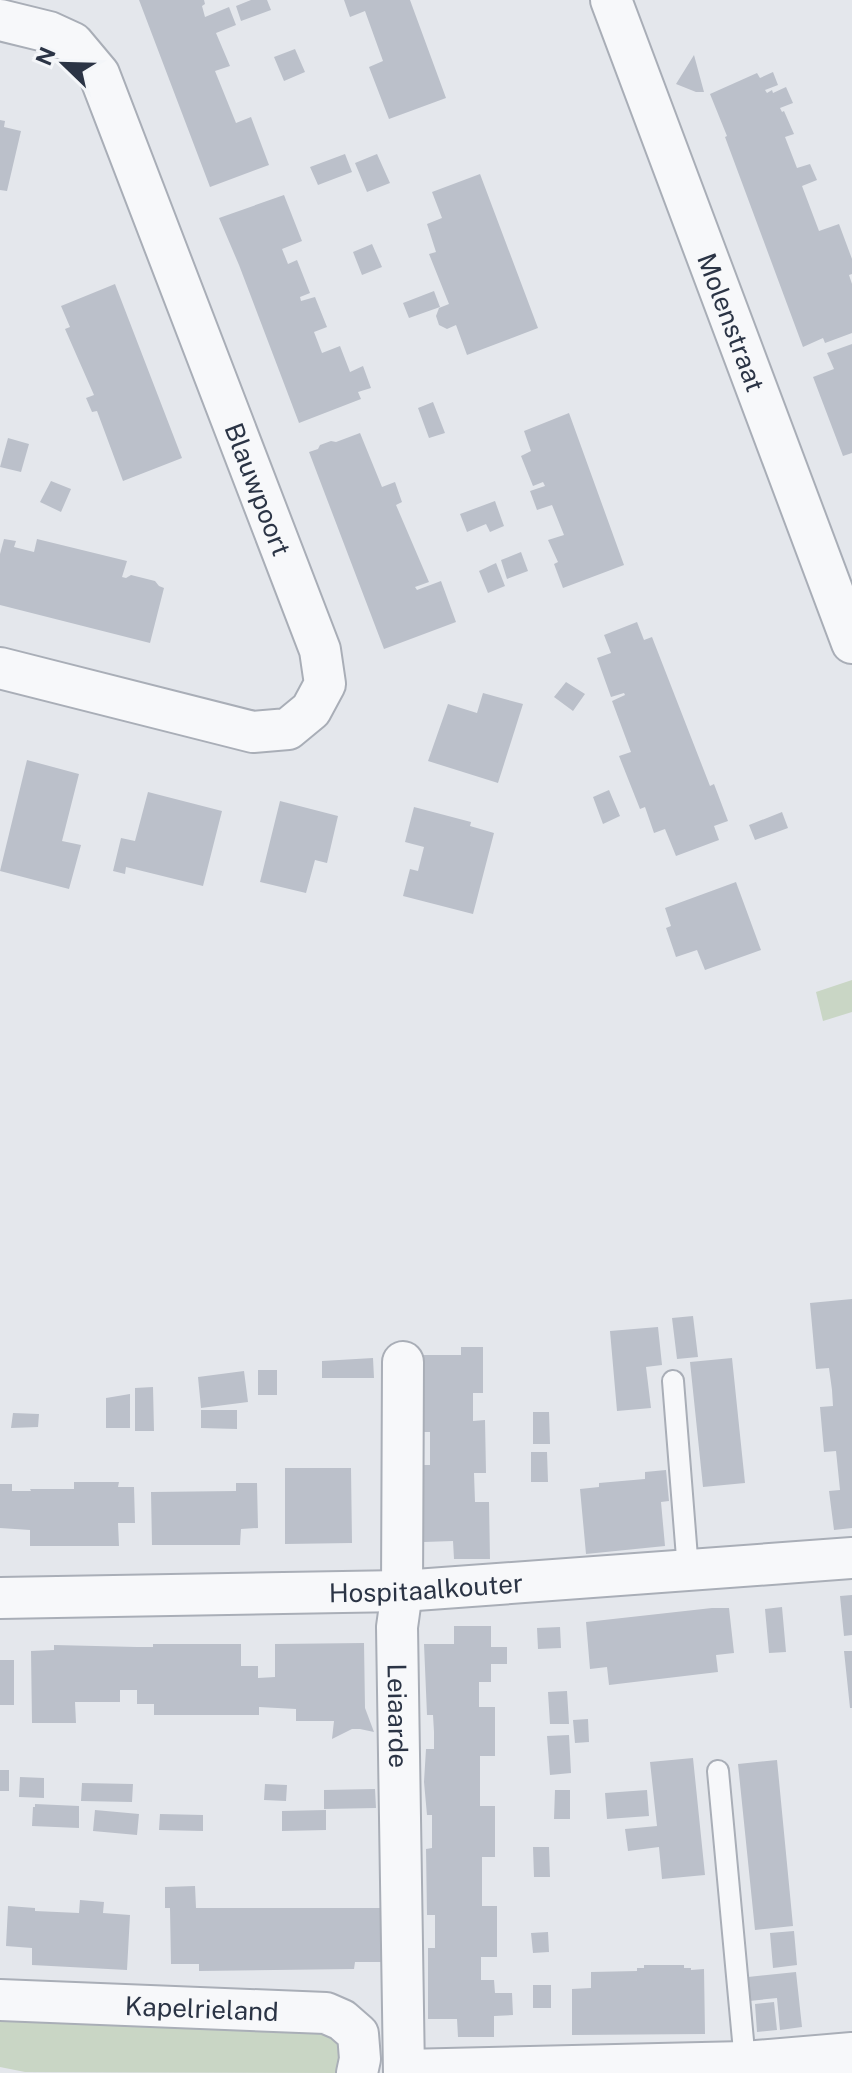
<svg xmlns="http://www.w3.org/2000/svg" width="852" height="2073" font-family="'Public Sans',sans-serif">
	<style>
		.green { fill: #c9d6c5 }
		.building { fill: #bbc0ca }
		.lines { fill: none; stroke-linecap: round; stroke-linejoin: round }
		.service-casing { stroke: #a9aeb7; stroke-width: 24 }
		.minor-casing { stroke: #a9aeb7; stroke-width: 44 }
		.service { stroke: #f7f8fa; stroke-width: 20 }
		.minor { stroke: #f7f8fa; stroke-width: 40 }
		.labels { text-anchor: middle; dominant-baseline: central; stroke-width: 8; stroke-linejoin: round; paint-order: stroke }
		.street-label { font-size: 26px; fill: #2b3445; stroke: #f4f6f9 }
	</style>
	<rect width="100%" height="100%" fill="#e4e7ec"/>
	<path class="green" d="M852,980v32l-29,9 -7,-29z
		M0,2018l332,14 13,14 -7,27 -313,-1 -25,-5z"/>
	<path class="building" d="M139,0h65l1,4 -3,2 3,11 24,-10 7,18 -20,8 14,33 -15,5 21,52 15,-6 18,48 -59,22z
		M251,0h16l4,10 -30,11 -5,-15z
		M344,0h66l36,98 -57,21 -20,-52 14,-6 -18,-50 -15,6z
		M295,49l10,23 -21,9 -10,-24z
		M694,55l10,37h-8l-20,-8z
		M773,72l5,13 -13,5 2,3 5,-3 1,3 13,-6 7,16 -13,5 2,4 2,-1 10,23 -9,3 12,31 13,-4 7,16 -15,6 17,45 20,-7 13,35v15l-3,1 3,9v49l-27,10 -2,-5 -20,9 -78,-210 2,-1 -17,-42 47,-21 3,5z
		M0,120l5,1 -1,6 17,4 -14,60 -7,-1z
		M345,154l7,18 -34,13 -8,-18z
		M377,154l13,29 -23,9 -12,-29z
		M480,174l58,154 -71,27 -11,-30 -9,4 -8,-4 -3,-9 3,-8 10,-4 -20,-50 7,-2 -9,-28 15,-6 -10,-26z
		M284,195l18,46 -20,8 6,15 9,-4 13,33 -10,4 1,4 14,-4 12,30 -13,5 8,21 18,-7 10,26 13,-6 8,22 -13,4 3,7 -62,24 -60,-158 -20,-47z
		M372,244l10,23 -20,8 -9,-23z
		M115,284l67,174 -59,23 -26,-70 -5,1 -6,-14 8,-3 -29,-66 5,-2 -9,-21z
		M434,291l6,16 -31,11 -6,-15z
		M852,344v109l-9,3 -30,-79 21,-8 -7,-16z
		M433,402l12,31 -16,5 -11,-30z
		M569,413l55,152 -61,23 -9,-24 4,-2 -10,-22 16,-5 -12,-30 -15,5 -7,-19 15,-5 -2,-4 -10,4 -12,-30 10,-5 -7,-20z
		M360,433l22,54 13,-5 7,20 -6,3 33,77 -14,5 2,3 24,-9 15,41 -72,27 -75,-197 9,-3 2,-4 11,-4 5,1z
		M8,438l21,6 -8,28 -21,-5z
		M51,481l20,8 -10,23 -21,-10z
		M495,501l9,25 -14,6 -4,-8 -19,8 -7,-18z
		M4,539l12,2 -2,6 20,5 3,-13 90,22 -5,16 4,1 5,-3 24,6 4,5 5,2 -14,55 -150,-38v-51z
		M521,552l7,19 -21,8 -6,-19z
		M496,563l9,23 -17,7 -9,-22z
		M637,622l7,18 8,-3 58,149 4,-2 14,37 -14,5 5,14 -43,16 -11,-27 -11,4 -9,-26 -5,2 -21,-53 12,-4 -19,-51 13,-6 -1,-2 -13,4 -14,-39 14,-5 -7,-18z
		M566,682l19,12 -12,17 -19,-14z
		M483,693l40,11 -25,79 -70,-22 20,-57 29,9z
		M27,760l52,14 -17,67 19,4 -12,44 -69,-18z
		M609,790l11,26 -17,8 -10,-27z
		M148,792l74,19 -19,75 -77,-19 -1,7 -12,-3 8,-33 14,3z
		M280,801l58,15 -11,47 -12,-3 -9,33 -46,-11z
		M414,807l57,15 -1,4 24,7 -21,81 -70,-18 7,-27 8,2 6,-24 -19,-5z
		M782,812l6,16 -33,12 -6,-15z
		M736,882l25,68 -56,20 -8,-20 -21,7 -10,-29 5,-2 -6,-18z
		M852,1299v229l-18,2 -5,-39 11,-1 -4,-39 -12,1 -4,-45 13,-1 -1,-16 -3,-22 -13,1 -6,-66z
		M693,1316l5,41 -21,2 -5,-41z
		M658,1327l4,38 -16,2 5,41 -34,3 -7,-80z
		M461,1347h22v46h-10v28l12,-1 1,53h-12l1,29h14l1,57h-36l-1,-18 -29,1 -1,-77h7v-33h-7l-1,-77h39z
		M373,1358l1,20h-52v-17z
		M732,1358l13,125 -42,4 -13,-125z
		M258,1370h19v25h-19z
		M244,1371l4,31 -47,6 -3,-31z
		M153,1387l1,44h-19v-43z
		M130,1394v34h-24v-30z
		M201,1410h36v19l-36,-1z
		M533,1412h16l1,32h-17z
		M13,1413l26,1 -1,13 -27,1z
		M531,1452h16l1,30h-17z
		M285,1468h66l1,75 -67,1z
		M666,1470l3,31 -8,1 4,44 -79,8 -6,-65 19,-2v-4l46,-4v-7z
		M74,1482h45l-1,5h16l1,36h-17l1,23h-89v-16l-30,-2v-44h12v7h19l-1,-2h44z
		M236,1483h21l1,45 -17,1 -1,16h-88l-1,-53 85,-1z
		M852,1595v40l-8,1 -4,-40z
		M782,1607l4,45 -17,1 -4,-44z
		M712,1608h17l5,45 -18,2 2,17 -109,13 -2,-18 -17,2 -4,-47z
		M454,1626h37v21h16v17h-16v18h-12v25h16v49h-15v50h15v51h-13v49h15v51h-16v23h13l1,13h17l1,22 -19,1v21h-36l-1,-18h-29v-71h7v-33h-8l-1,-66 6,-1v-33h-5l-3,-33 2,-33h8v-17l-1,-17h-6l-3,-71h30z
		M560,1627l1,21 -23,1 -1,-21z
		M364,1643l1,65 9,24 -14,-3h-8l-20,10 2,-18h-38v-12l-37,-2v8h-105v-11h-17v-14h-17v12h-45l1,21h-44l-1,-72 23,-1v-5l83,2h16v-3h88v22h17v12l17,-1v-33z
		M844,1651h8v57h-2z
		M0,1660h14v45h-14z
		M567,1691l2,33h-19l-2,-32z
		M588,1719l1,23 -14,1 -2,-23z
		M569,1735l2,38 -21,2 -3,-39z
		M693,1758l12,117 -43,4 -3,-32 -31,4 -3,-22 32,-3 -7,-64z
		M777,1760l16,166 -38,4 -17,-166z
		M0,1770h9v21h-9z
		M20,1777l24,1v20l-25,-1z
		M82,1783l51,1 -1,18 -51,-1z
		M265,1784l22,1 -1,16 -22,-1z
		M375,1789l1,19 -52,1v-19z
		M555,1790h15v29h-16z
		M647,1790l2,26 -42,3 -2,-26z
		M35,1804l44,2v22l-47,-2 1,-19h2z
		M95,1810l44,4 -2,21 -44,-4z
		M326,1810v20l-44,1v-20z
		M160,1814l43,1v16l-44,-1z
		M533,1847h16l1,30h-16z
		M195,1886l1,22h187l1,54h-29l-1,7 -155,2v-7h-28l-1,-56h-5v-21z
		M80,1900l24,2 -1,11 27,2 -3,55 -95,-5v-17l-26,-2 2,-40 27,2v3l44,2z
		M794,1931l3,34 -24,3 -3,-35z
		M548,1932l1,20 -16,1 -2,-20z
		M644,1965h40v3h7v2l13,-1 1,65 -133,1v-46l19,-1v-16l46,-1v-3h7z
		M796,1972l6,55 -22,3 -3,-32 -28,3 -1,-24z
		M533,1985h18v23h-18z
		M774,2002l3,28 -20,2 -2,-28z"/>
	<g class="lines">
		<g class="service-casing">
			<path id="service" d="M673,1381l15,189
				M718,1771l27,291"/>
		</g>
		<g class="minor-casing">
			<g id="minor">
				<path id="s1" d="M611,0l241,643"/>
				<path id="s2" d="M0,20l49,12 24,11 26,31 221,576 5,34 -14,26 -23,19 -35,3 -253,-64"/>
				<path id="s3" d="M403,1362l-1,229 -5,36 7,446"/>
				<path id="s4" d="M0,1598l402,-7 450,-33"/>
				<path id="s5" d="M0,2000l326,13 16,7 16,14 2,25 -3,14"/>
				<path d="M404,2070l341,-8 107,-9"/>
			</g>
		</g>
		<use href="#service" class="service"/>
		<use href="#minor" class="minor"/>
	</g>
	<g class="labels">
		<g class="street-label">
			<text stroke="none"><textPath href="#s1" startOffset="344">Molenstraat</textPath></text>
			<text stroke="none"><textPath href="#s2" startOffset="562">Blauwpoort</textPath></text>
			<text stroke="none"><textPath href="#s4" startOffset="426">Hospitaalkouter</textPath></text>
			<text stroke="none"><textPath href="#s3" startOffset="354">Leiaarde</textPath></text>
			<text stroke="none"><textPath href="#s5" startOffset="202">Kapelrieland</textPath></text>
		</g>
	</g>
	<g transform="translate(64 64) rotate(293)" stroke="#f4f6f9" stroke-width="6" paint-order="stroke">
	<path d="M0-6L14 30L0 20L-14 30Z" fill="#2b3445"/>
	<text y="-12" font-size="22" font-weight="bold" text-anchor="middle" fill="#2b3445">N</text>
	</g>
</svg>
